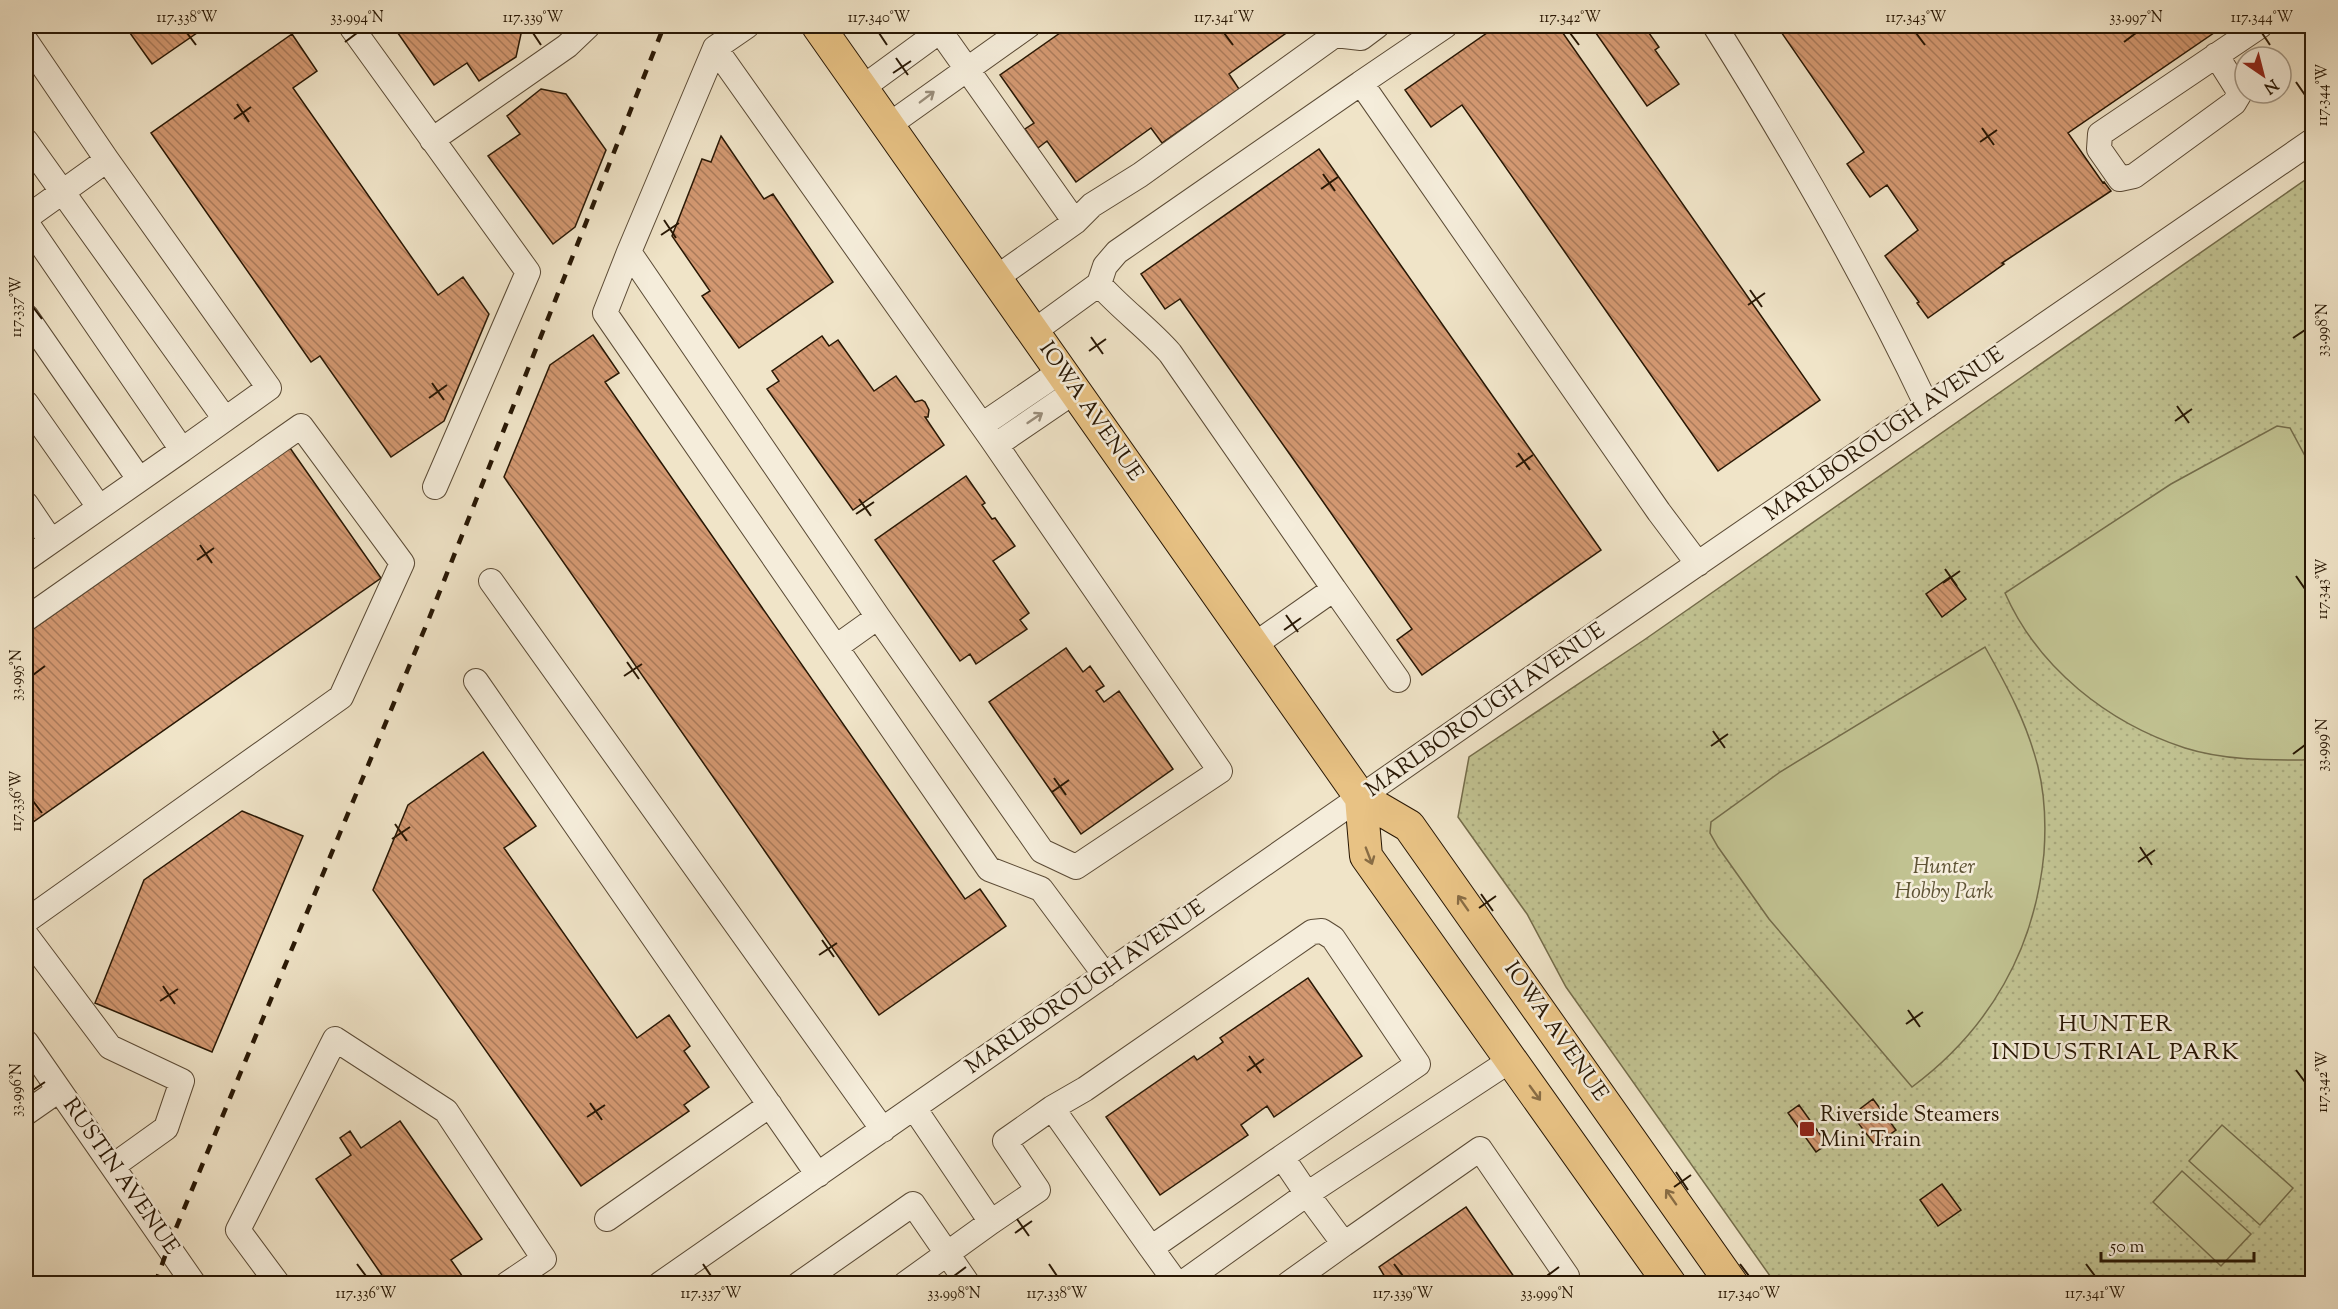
<svg xmlns="http://www.w3.org/2000/svg" width="2338" height="1309" font-family="'Sorts Mill Goudy',serif">
	<style>
		.park { fill: url(#park-dots); stroke: #746c4a; stroke-width: 1.5 }
		.pitch { fill: #c1c291; stroke: #746c4a; stroke-width: 1.5 }
		.building { fill: url(#building-back-hatch); stroke: #281704; stroke-width: 1.5 }
		.lines { fill: none; stroke-linecap: round; stroke-linejoin: round }
		.minor-casing { stroke: #5a4a35; stroke-width: 26 }
		.major-casing { stroke: #281704; stroke-width: 34 }
		.minor { stroke: #f5eddb; stroke-width: 24 }
		.major { stroke: #e8c284; stroke-width: 32 }
		.rail { stroke: #281704; stroke-width: 4.5; stroke-dasharray: 10 10; stroke-linecap: butt }
		.oneway { stroke: #998d7a }
		.oneway2 { stroke: #886c44 }
		.ticks { fill: none; stroke: #281704; stroke-width: 2 }
		.poi-dot { fill: #8f2418; stroke: #f5eddb; stroke-width: 2 }
		.labels { text-anchor: middle; dominant-baseline: central; stroke-width: 5; stroke-linejoin: round; paint-order: stroke }
		.street-label { font-size: 22px; fill: #281704; stroke: #f5eddb }
		.park-label { font-size: 22px; font-style: italic; fill: #5e5335; stroke: #f5eddb }
		.poi-label { font-size: 22px; fill: #281704; stroke: #f5eddb; text-anchor: start }
		.neighbourhood-label { font-size: 24px; letter-spacing: 1.5px; fill: #281704; stroke: #f5eddb }
		.neatline { fill: none; stroke: #281704; stroke-width: 2 }
		.ticks-label { font-size: 15px; text-anchor: middle; fill: #281704 }
	</style>
	<defs>
		<pattern id="park-dots" width="8" height="8" patternUnits="userSpaceOnUse" patternTransform="scale(1.5)"><rect width="8" height="8" fill="#c1c291"/><path d="M2 2h.1M6 6h.1" fill="none" stroke="#a6a67b" stroke-width="1.8" stroke-linecap="round"/></pattern>
		<pattern id="building-back-hatch" width="6" height="6" patternUnits="userSpaceOnUse" patternTransform="scale(1.5)"><rect width="6" height="6" fill="#d39871"/><path d="M-1 5l2 2M0 0l6 6M5-1l2 2" fill="none" stroke="#ab7b5b"/></pattern>
	</defs>
	<rect width="100%" height="100%" fill="#f0e4c8"/>
	<filter id="stains"><feTurbulence type="fractalNoise" baseFrequency=".00333" numOctaves="4"/><feColorMatrix values="0 0 0 0 .2 0 0 0 0 .09 0 0 0 0 .02 0 0 0 .5 -.17"/></filter>
	<radialGradient id="worn" r=".72"><stop offset=".6" stop-color="#630" stop-opacity="0"/><stop offset="1" stop-color="#630" stop-opacity=".3"/></radialGradient>
	<path class="park" d="M2305,180l7,11v1092h-537l-209,-296 -39,-73 -69,-97 11,-60 175,-117z"/>
	<path class="pitch" d="M2277,426l13,2 22,41v289l-9,2c-39,0 -80,0 -118,-12 -77,-25 -147,-80 -180,-155l166,-109z
		M1985,647c22,39 42,76 53,120 7,28 8,57 6,86 -9,96 -54,176 -132,234l-143,-168 -51,-72 -8,-14 1,-11 69,-50z
		M2222,1125l71,63 -33,37 -71,-64z
		M2182,1171l69,63 -30,32 -68,-64z"/>
	<path class="building" d="M125,26h82l-55,38z
		M393,26h122l6,8 -5,23 -37,24 -12,-18 -33,22z
		M1070,26h215l4,5 -60,43 10,15 -77,54 -11,-15 -75,54 -29,-41 -9,7 -13,-19 9,-6 -34,-48z
		M1497,26h61l262,374 -102,71 -256,-366 -31,22 -26,-37z
		M1591,26h53l15,21 -4,3 24,34 -32,22z
		M1777,26h447l-156,107 35,50 1,-1 7,9 -109,72 2,1 -76,54 -11,-15 2,-1 -34,-46 33,-26 -31,-45 -17,12 -23,-33 17,-12z
		M292,34l25,37 -24,17 145,207 25,-18 26,37 -45,107 -53,36 -71,-101 -9,6 -160,-229z
		M541,89l25,5 40,56 -31,77 -22,17 -65,-88 32,-22 -13,-18z
		M721,136l43,63 9,-5 60,88 -94,66 -37,-52 8,-5 -38,-55 30,-77 9,3z
		M1319,149l282,401 -179,125 -25,-35 15,-11 -116,-166 -116,-164 -15,10 -24,-35z
		M593,335l26,38 -14,9 360,517 15,-10 26,37 -127,89 -375,-538 46,-112z
		M822,336l7,10 9,-6 36,51 22,-15 19,26 7,-2 3,2 4,8 -1,7h-3l19,28 -91,65 -86,-121 12,-8 -7,-10z
		M290,448l91,130 -355,249v-193z
		M966,476l19,27 -3,2 10,14 3,-1 20,28 -22,15 36,52 -9,7 7,9 -51,35 -6,-10 -10,7 -85,-121z
		M1950,577l16,22 -24,18 -16,-23z
		M1066,648l17,24 7,-6 14,20 -8,5 8,11 15,-11 54,78 -92,65 -92,-132z
		M483,752l53,74 -32,22 133,190 32,-23 21,31 -6,5 25,36 -25,18 5,6 -108,75 -208,-296 35,-85z
		M242,811l61,25 -91,216 -117,-49 49,-123z
		M1308,978l54,78 -88,61 -7,-11 -26,19 7,10 -88,60 -54,-78 88,-61 3,4 26,-18 -3,-4z
		M1873,1099l23,31 -21,15 -23,-30z
		M1799,1105l28,39 -11,8 -28,-39z
		M400,1121l82,118 -31,21 14,20 -6,4h-71l-72,-105 35,-24 -11,-17 10,-7 11,17z
		M1942,1184l19,26 -23,16 -18,-26z
		M1466,1207l53,77h-143l9,-7 -6,-10z"/>
	<g class="lines">
		<g class="minor-casing">
			<path id="minor" d="M747,26l-32,22 276,390 229,333 -144,96 -34,-16 -164,-234 -249,-365 -24,61 384,556 52,20 64,86
				M948,26l-8,5 135,191
				M1715,26c77,123 150,249 212,380
				M352,28l176,244 -93,215
				M26,41l81,119 -81,58
				M2216,55l24,38 -6,10 -100,73 -14,3 -21,-30 1,-15 160,-108
				M1361,83l84,-57
				M862,88l78,-57
				M889,125l139,-99
				M432,140l135,-94 21,-20
				M26,141l199,278
				M107,160l162,228 -87,62
				M26,222l156,228 -156,109
				M629,252l86,-204
				M996,278l79,-56 17,-17 48,-30 195,-140 26,3 16,-12
				M1099,284c22,25 49,44 71,69l164,236 -80,56
				M26,316l113,163
				M1033,332l66,-48 6,-18 12,-14 244,-169 298,429 39,52
				M26,403l73,104
				M982,425l79,-54
				M996,445l79,-54
				M26,504l25,37
				M491,581l392,549
				M1334,589l64,91
				M26,619l275,-193 101,137 -61,134 -315,224
				M836,647l42,-30
				M476,681l342,494
				M26,935l84,112 72,34 -16,47 -53,38
				M26,1042l168,242
				M914,1108l77,114 47,-32 -33,-49 47,-33 99,140 131,-91 25,37 204,-134
				M1052,1108l33,-19 227,-157 10,-1 11,7 85,126 -136,93
				M26,1113l33,-23
				M607,1219l163,-114
				M1151,1248l26,36
				M278,1284l-40,-54 97,-191 111,72 98,148 -37,25
				M660,1284l886,-616 766,-527
				M799,1284l114,-80 55,80
				M905,1284l86,-62
				M1181,1284l126,-90 37,50 136,-95 87,127 -11,8
				M1288,1284l56,-40"/>
		</g>
		<g class="major-casing">
			<path id="major" d="M818,26l543,772 48,28 323,458
				M1361,798l5,58 304,428"/>
		</g>
		<use href="#minor" class="minor"/>
		<use href="#major" class="major"/>
		<path class="rail" d="M155,1284l14,-39 261,-629 234,-590"/>
	</g>
	<defs><path id="oneway-shaft" d="M-6 0H5M1.5-3L5.5 0L1.5 3" fill="none" stroke-width="1.6" stroke-linecap="round" stroke-linejoin="round" transform="scale(1.5)"/></defs>
	<g class="oneway">
		<use href="#oneway-shaft" transform="translate(927 97) rotate(-37)"/>
		<use href="#oneway-shaft" transform="translate(1035 418) rotate(-34)"/>
	</g>
	<g class="oneway2">
		<use href="#oneway-shaft" transform="translate(1369 856) rotate(69)"/>
		<use href="#oneway-shaft" transform="translate(1463 903) rotate(-125)"/>
		<use href="#oneway-shaft" transform="translate(1535 1093) rotate(54)"/>
		<use href="#oneway-shaft" transform="translate(1671 1197) rotate(-125)"/>
	</g>
	<path class="ticks" d="M187,33l9,12M533,33l8,12M879,33l8,12M1224,33l9,12M1570,33l9,12M1916,33l9,12M2262,33l8,12M345,42l12,-9M2124,42l12,-9M896,58l12,17M893,73l18,-12M2296,82l9,13M237,104l12,18M234,119l17,-12M1982,128l12,17M1980,142l17,-12M1323,174l12,17M1321,189l17,-12M664,220l12,18M661,235l18,-12M1750,290l12,17M1748,305l17,-12M33,307l9,12M1091,337l12,17M2293,338l12,-8M1089,351l17,-12M432,383l12,17M429,398l18,-13M2177,406l12,17M2175,421l17,-12M1518,453l12,17M1516,467l17,-12M859,499l12,17M856,514l18,-12M200,545l12,18M197,560l17,-12M1945,569l12,17M2296,576l9,13M1943,583l17,-12M1286,615l12,17M1284,630l17,-12M627,662l12,17M33,675l12,-9M624,676l18,-12M1713,731l12,17M1711,746l17,-12M2293,754l12,-9M1054,778l12,17M1052,792l17,-12M33,801l9,12M395,824l12,17M392,839l18,-12M2140,847l12,18M2138,862l17,-12M1481,894l12,17M1479,908l17,-12M822,940l12,17M819,955l18,-12M163,986l12,18M160,1001l18,-12M1908,1010l12,17M1906,1024l17,-12M1249,1056l12,17M2296,1070l9,12M1247,1071l17,-12M33,1090l12,-8M590,1103l12,17M587,1117l18,-12M1676,1172l12,18M1674,1187l17,-12M1017,1219l12,17M1015,1233l17,-12M357,1264l9,12M703,1264l8,12M1049,1264l8,12M1394,1264l9,12M1740,1264l9,12M2086,1264l9,12M954,1276l12,-9M1547,1276l12,-9"/>
	<rect class="poi-dot" x="1799" y="1121" width="16" height="16" rx="3"/>
	<g class="labels">
		<g class="street-label">
			<text transform="translate(1090 412) rotate(55)">IOWA AVENUE</text>
			<text transform="translate(1885 435) rotate(-35)">MARLBOROUGH AVENUE</text>
			<text transform="translate(1486 711) rotate(-35)">MARLBOROUGH AVENUE</text>
			<text transform="translate(1086 988) rotate(-35)">MARLBOROUGH AVENUE</text>
			<text transform="translate(1555 1032) rotate(55)">IOWA AVENUE</text>
			<text transform="translate(120 1177) rotate(55)">RUSTIN AVENUE</text>
		</g>
		<g class="park-label">
			<text x="1944" y="868">Hunter<tspan x="1944" dy="25">Hobby Park</tspan></text>
		</g>
		<g class="poi-label">
			<text x="1820" y="1116">Riverside Steamers<tspan x="1820" dy="25">Mini Train</tspan></text>
		</g>
		<g class="neighbourhood-label">
			<text x="2116" y="1025">HUNTER<tspan x="2116" dy="28">INDUSTRIAL PARK</tspan></text>
		</g>
	</g>
	<rect width="2338" height="1309" fill="none" stroke="#f0e4c8" stroke-width="66"/>
	<g transform="translate(2263 75) rotate(145)"><circle r="28" fill="#f5eddb" stroke="#a39785" stroke-width="1.5"/>
	<path d="M0-4.5L10 22L0 15L-10 22Z" fill="#8f2418"/>
	<text y="-9" font-size="16" font-weight="bold" text-anchor="middle" fill="#281704">N</text>
	</g>
	<path d="M2101 1252v9h153v-9" fill="none" stroke="#281704" stroke-width="3"/>
	<text x="2110" y="1252" font-size="18" fill="#281704" stroke="#f5eddb" stroke-width="4.5" paint-order="stroke">50 m</text>
	<rect x="33" y="33" width="2272" height="1243" class="neatline"/>
	<g class="ticks-label">
		<text x="187" y="22">117.338°W</text>
		<text x="357" y="22">33.994°N</text>
		<text x="533" y="22">117.339°W</text>
		<text x="879" y="22">117.340°W</text>
		<text x="1224" y="22">117.341°W</text>
		<text x="1570" y="22">117.342°W</text>
		<text x="1916" y="22">117.343°W</text>
		<text x="2136" y="22">33.997°N</text>
		<text x="2262" y="22">117.344°W</text>
		<text transform="translate(2322 95) rotate(-90)" y="5">117.344°W</text>
		<text transform="translate(16 307) rotate(-90)" y="5">117.337°W</text>
		<text transform="translate(2322 330) rotate(-90)" y="5">33.998°N</text>
		<text transform="translate(2322 589) rotate(-90)" y="5">117.343°W</text>
		<text transform="translate(16 675) rotate(-90)" y="5">33.995°N</text>
		<text transform="translate(2322 745) rotate(-90)" y="5">33.999°N</text>
		<text transform="translate(16 801) rotate(-90)" y="5">117.336°W</text>
		<text transform="translate(2322 1082) rotate(-90)" y="5">117.342°W</text>
		<text transform="translate(16 1090) rotate(-90)" y="5">33.996°N</text>
		<text x="366" y="1298">117.336°W</text>
		<text x="711" y="1298">117.337°W</text>
		<text x="954" y="1298">33.998°N</text>
		<text x="1057" y="1298">117.338°W</text>
		<text x="1403" y="1298">117.339°W</text>
		<text x="1547" y="1298">33.999°N</text>
		<text x="1749" y="1298">117.340°W</text>
		<text x="2095" y="1298">117.341°W</text>
	</g>
	<rect width="100%" height="100%" filter="url(#stains)"/>
	<rect width="100%" height="100%" fill="url(#worn)"/>
</svg>
